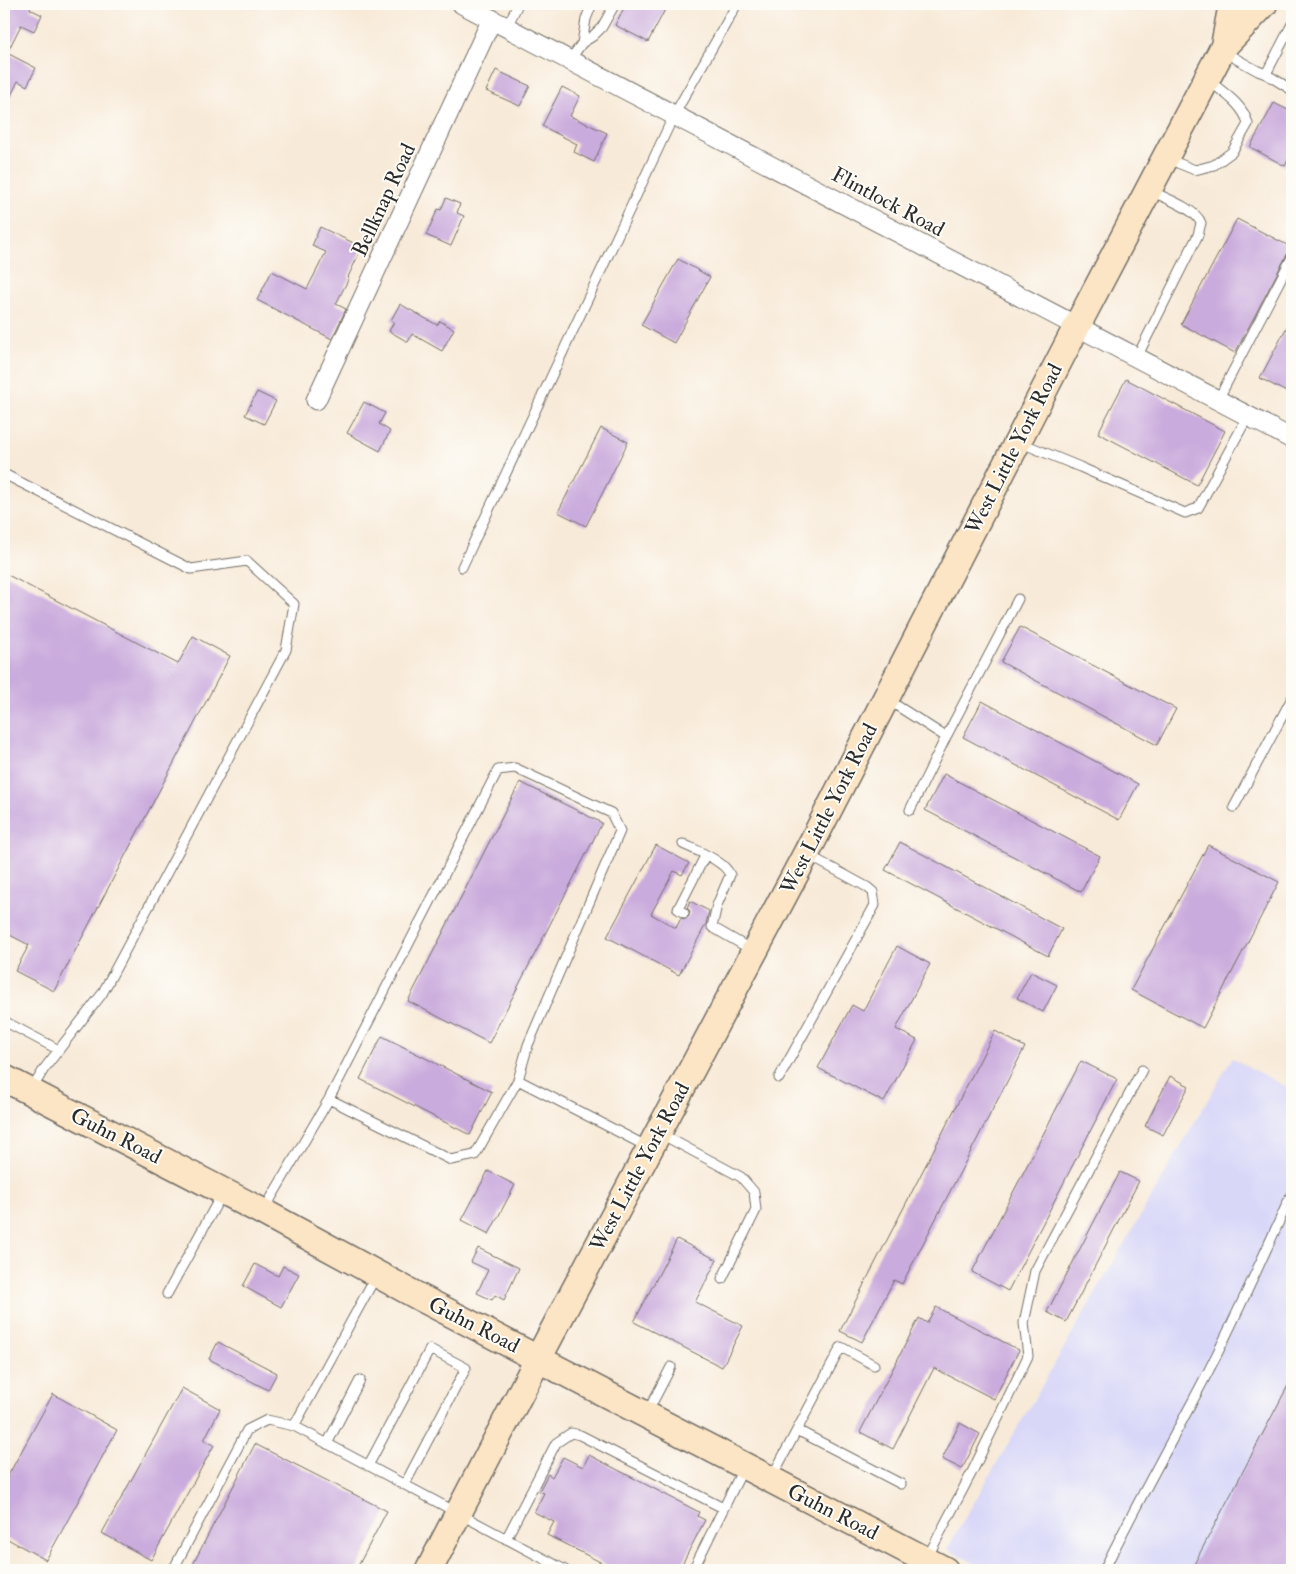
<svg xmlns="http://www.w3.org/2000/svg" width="1296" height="1574" font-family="'IM FELL Double Pica',serif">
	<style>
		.built { fill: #d8d7f8 }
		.building { fill: #caabdd }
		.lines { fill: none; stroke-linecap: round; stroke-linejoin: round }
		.lane-casing { stroke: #736e68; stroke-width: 11 }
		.street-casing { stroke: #736e68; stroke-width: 21 }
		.secondary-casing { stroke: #736e68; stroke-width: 29 }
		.lane { stroke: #fff; stroke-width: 9 }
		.street { stroke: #fff; stroke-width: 19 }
		.secondary { stroke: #fce5c4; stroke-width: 26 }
		.labels { text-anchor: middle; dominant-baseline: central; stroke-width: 4; stroke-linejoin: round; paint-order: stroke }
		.street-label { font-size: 21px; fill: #2b2b2b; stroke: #fdfcf7 }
	</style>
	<rect width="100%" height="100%" fill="#fdfcf7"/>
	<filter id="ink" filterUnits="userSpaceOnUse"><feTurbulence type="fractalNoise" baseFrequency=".02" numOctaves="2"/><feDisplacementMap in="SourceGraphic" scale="10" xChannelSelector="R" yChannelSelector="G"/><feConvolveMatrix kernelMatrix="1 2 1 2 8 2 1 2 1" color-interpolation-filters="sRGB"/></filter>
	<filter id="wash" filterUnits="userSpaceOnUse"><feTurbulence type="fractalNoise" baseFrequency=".0096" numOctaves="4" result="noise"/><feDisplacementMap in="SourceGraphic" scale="20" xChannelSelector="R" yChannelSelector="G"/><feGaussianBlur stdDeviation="1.12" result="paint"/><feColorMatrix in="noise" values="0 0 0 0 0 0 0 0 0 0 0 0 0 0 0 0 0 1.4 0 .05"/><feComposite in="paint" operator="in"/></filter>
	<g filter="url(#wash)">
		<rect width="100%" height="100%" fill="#f8ead8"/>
		<path class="built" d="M1232,1058l60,32v480h-304l-41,-21z"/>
		<g id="blocks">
			<path class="building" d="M4,4h28l-2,5 12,6 -8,16 -13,-6 -14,28 29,15 -9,18 -9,-5 -14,29z
				M626,4h42l-20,38 -33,-17z
				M496,70l34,16 -10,20 -34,-15z
				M562,87l18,9 -10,20 37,17 -13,29 -20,-10 3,-8 -35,-18z
				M1274,103l18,9v40l-7,14 -35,-19z
				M446,198l14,6 -3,9 7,3 -13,30 -25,-11 12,-26 3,1z
				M1237,219l54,28 -56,106 -54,-29z
				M320,227l42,20 -14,30 1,1 -13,26 10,5 -14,30 -75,-39 15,-29 35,18 19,-37 -14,-6z
				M678,259l32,18 -36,66 -33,-18z
				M400,304l37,21 3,-4 14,8 -12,22 -30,-17 -4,8 -19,-11 5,-9 -3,-2z
				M1292,317v78l-32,-17z
				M1126,379l99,52 -28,54 -99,-52z
				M257,392l19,9 -12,23 -19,-9z
				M364,402l21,11 -6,11 11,7 -10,20 -33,-18z
				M601,428l27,14 -42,84 -28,-14z
				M4,573l174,91 15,-28 37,20 -176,335 -39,-20 14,-26 -25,-13z
				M1020,627l156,82 -19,36 -156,-83z
				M982,701l156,83 -19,36 -156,-83z
				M944,774l156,82 -19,36 -156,-82z
				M520,782l82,41 -113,220 -81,-42z
				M900,842l162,87 -14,27 -163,-86z
				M656,845l33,18 -7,12 -8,-4 -23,43 25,14 5,-10 5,1 3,-3 1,-5 -3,-3 3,-7 19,10 -3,13 -27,51 -72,-38z
				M1208,845l71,37 -76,146 -72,-38z
				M897,946l33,18 -34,65 21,11 -33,62 -66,-34 34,-63 11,6z
				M1031,972l26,13 -14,27 -26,-14z
				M995,1031l30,16 -123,237 -8,-4 -32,62 -22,-11z
				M382,1036l110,56 -22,43 -110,-56z
				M1081,1061l36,18 -109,212 -36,-19z
				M1170,1076l19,10 -26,49 -18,-9z
				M488,1171l27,14 -26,49 -27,-14z
				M1120,1172l19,9 -73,141 -19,-10z
				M677,1239l40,21 -22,42 48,24 -21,41 -88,-45z
				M478,1248l41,20 -15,32 -9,-5 -3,5 -15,-7 11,-23 -17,-8z
				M255,1264l23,12 5,-10 16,8 -18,33 -38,-21z
				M936,1307l83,43 -25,49 -60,-31 -41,81 -33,-17 59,-114 8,5z
				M218,1342l59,31 -9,17 -59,-31z
				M1292,1378v192h-101z
				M182,1388l38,21 -16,31 10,5 -63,115 -49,-27z
				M53,1394l64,36 -71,130 -42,-23v-54z
				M960,1423l20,11 -18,35 -20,-10z
				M255,1444l132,67 -31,59h-166z
				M589,1455l110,57 -2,4 8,4 -26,50h-63l-69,-35 7,-13 -20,-10 10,-19 -5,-2 9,-17 4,3 11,-20 20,10z"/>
		</g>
	</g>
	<g filter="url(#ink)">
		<use href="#blocks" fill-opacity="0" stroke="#736e68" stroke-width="1"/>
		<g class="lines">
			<g class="lane-casing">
				<path id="lane" d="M507,27l11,-23
					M582,43l4,-24 6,-15
					M1224,52l34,19 8,3 26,-50
					M570,60l12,-17 11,-7 9,-9 13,-23
					M1266,74l26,16
					M1168,159l27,11 19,-5 18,-13 16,-28c-4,-19 -25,-32 -40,-44
					M1137,357l61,-122 3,-12c-5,-14 -36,-25 -50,-32
					M1218,400l73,-141
					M1019,442l61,25 105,46 13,-5 50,-92
					M4,474l187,95 56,-8 47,43 -8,46 -184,344 -58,75 -12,20
					M462,567l212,-452 63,-111
					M888,700l58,37 -36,73
					M946,737l72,-138
					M1234,807l58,-109
					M683,844c12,6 42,17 47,31l-13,30 -5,22 40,23
					M684,913l-6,-4 27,-53
					M4,1021l55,29
					M779,1078l96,-173 -2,-13 -6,-5 -59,-32
					M518,1080l130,67
					M661,1134l80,43 13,15 2,18 -34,69
					M264,1210l65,-111 169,-329 17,-2 96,45 9,18 -92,214 -10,35 -43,75 -24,5 -122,-61
					M167,1294l55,-100
					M647,1413l24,-46
					M294,1426l82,-150
					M797,1430l104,54
					M327,1444l33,-64
					M368,1466l62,-117 36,19 -61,116
					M772,1477l69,-130 33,18
					M506,1539l50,-96 15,-10 9,2 143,73
					M927,1558l46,-88 55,-114 -4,-33 11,-52 107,-201
					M173,1570l74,-140 20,-10 27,6 271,144
					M693,1570l51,-103
					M1104,1570c33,-68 71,-134 106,-202 29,-57 55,-116 82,-175"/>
			</g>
			<g class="street-casing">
				<path id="street" d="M462,4l830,435
					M316,400l176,-381"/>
			</g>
			<g class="secondary-casing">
				<path id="secondary" d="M1224,46l8,-42
					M4,1078l259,134 158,86 524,272
					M429,1570l109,-211 268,-505 271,-528 147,-280 40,-42"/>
			</g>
			<use href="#lane" class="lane"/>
			<use href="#street" class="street"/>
			<use href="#secondary" class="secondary"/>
		</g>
	</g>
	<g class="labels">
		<g class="street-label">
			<text transform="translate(384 200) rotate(-65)">Bellknap Road</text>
			<text transform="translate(888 202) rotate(28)">Flintlock Road</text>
			<text transform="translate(1014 449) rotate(-63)">West Little York Road</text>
			<text transform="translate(829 809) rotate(-63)">West Little York Road</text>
			<text transform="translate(116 1136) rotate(27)">Guhn Road</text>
			<text transform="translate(640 1167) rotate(-62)">West Little York Road</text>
			<text transform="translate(474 1325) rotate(27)">Guhn Road</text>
			<text transform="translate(833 1512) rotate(27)">Guhn Road</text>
		</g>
	</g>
	<rect width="1296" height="1574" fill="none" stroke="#fdfcf7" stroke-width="20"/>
</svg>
